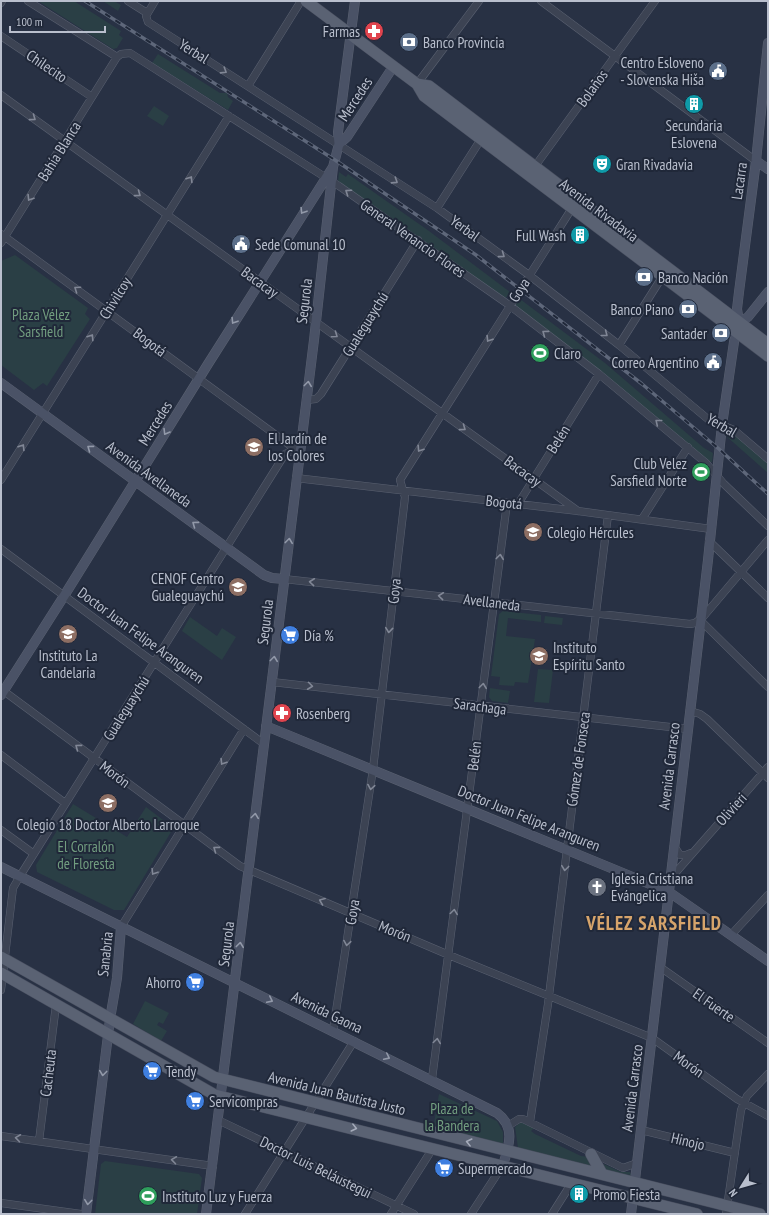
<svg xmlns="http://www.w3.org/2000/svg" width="769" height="1215" font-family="'PT Sans Narrow',sans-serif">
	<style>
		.green { fill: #2a3f45 }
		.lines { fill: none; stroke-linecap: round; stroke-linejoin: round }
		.street-casing { stroke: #5a6171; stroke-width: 8 }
		.secondary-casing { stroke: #5a6171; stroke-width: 10 }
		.primary-casing { stroke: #464c5d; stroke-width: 12 }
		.street { stroke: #3c4353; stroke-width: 7 }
		.secondary { stroke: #4a5266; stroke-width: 9 }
		.primary { stroke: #5a6273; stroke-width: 11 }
		.rail-casing { stroke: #5e677a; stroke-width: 3.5 }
		.rail { stroke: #202839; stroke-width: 2; stroke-dasharray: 6; stroke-linecap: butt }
		.oneway { stroke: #818796 }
		.oneway2 { stroke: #9299a9 }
		.oneway3 { stroke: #a6acbb }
		.labels { text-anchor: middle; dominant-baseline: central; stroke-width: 4; stroke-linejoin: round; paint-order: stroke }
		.poi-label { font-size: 15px; fill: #b9bfcd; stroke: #202839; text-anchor: start }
		.street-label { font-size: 15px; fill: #b9bfcd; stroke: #202839 }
		.park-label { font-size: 15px; fill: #719d7f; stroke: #202839 }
		.district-label { font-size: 19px; font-weight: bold; letter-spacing: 1px; fill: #d6a46b; stroke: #202839 }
	</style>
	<rect width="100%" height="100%" fill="#283144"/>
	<path class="green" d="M38,1h36l47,30 -2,4 4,3 -6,10 -4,1z
		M103,1h11l7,4 -3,6z
		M158,54l62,39h7l1,4 5,4 -5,9 -76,-47z
		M154,106l15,10 -6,10 -16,-10z
		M339,172l7,5 2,-3 81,57 73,55 8,6 -5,7 -161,-112 -6,-6z
		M15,255l73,53 -3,6 5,5 -43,67 -4,-3 -9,7 -33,-25v-104z
		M520,299l85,64 99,85 9,5 -1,9h-2l-193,-155 -2,-3z
		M730,432l4,2 34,29v10l-42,-37z
		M503,611l38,4v7l-33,-4 -2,18 29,3 -7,44 -13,-1 -1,4 -15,-1 1,-8 -9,-1 8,-62z
		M545,616l18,2 -1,7 -18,-2z
		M190,617l27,19 5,-8 14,9 -14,23 -40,-29z
		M538,669l15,1 -4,33 -15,-1z
		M490,688l20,3 -2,12 -16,-2 -3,-4z
		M73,804l54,33 19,-30 25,19v6l-47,78h-10l-77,-38 -1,-7z
		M145,1001l24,12 -6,11 -4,-2 -2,3 10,6 -6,10 -28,-17z
		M439,1094l58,27 6,11v13l-70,-16z
		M521,1122l13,6 -3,3 4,3 46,22 8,1 7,11 -78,-20 -3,-21z
		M105,1161l94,13 3,4 -5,36h-102l6,-50z
		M599,1162l22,10h9l1,3 -27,-3z"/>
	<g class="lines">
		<g class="street-casing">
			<path id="street" d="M28,1l89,56
				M128,1l19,12
				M155,1l-9,15 2,6 289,186 92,67 90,70 90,75 25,10 34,29
				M541,1l215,160
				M1,3l1,-2
				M1,36l91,61
				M417,84l62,-83
				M248,86l53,-85
				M1,95l577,416
				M533,169l122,-168
				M437,208l46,-72
				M1,234l298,218
				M1,243l116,-186 4,-3 9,-1 209,133 170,119 90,69 107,89 18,21 44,42
				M619,345l45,-71
				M306,400l10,-1 5,-5 97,-154
				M296,478l282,33 133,18
				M1,480l228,-364
				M518,504l81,-130
				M642,519l46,-72
				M709,541l59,57
				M1,549l263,195
				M284,579l406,45 5,-1 8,-6 65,-77
				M700,620l68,67
				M272,682l416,47
				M1,689l239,177 216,92 196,80 85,61 31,17
				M690,711l10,3 7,5 61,59
				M1,755l64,48
				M1,830l33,24
				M674,846l6,9h6l5,-2
				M670,879l98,-112
				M121,927l123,-198
				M731,935l37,-40
				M660,967l108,76
				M1,990l12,-102 7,-12 265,-422 4,-2h10
				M333,1031l40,-262 32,-272 -5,-17 174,-275
				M432,1079l75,-576
				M218,1120l196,94
				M530,1122l18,-118 60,-489
				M508,1126l11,-7h4l100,49 14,-5
				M641,1130l94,23
				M1,1136l212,30
				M39,1141l17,-136
				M1,1203l80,11
				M245,1214l109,-173
				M391,1214l42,-66
				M471,1214l32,-49
				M552,1214l19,-30
				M726,1214l15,-104 6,-14 21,-22"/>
		</g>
		<g class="secondary-casing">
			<path id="secondary" d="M339,144l8,-7 46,-70
				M756,161l12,8
				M739,322l9,-5 20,-25
				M1,383l263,192 8,3 12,1
				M1,695l63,-99 144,-232 125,-197
				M266,726l403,166 99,69
				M1,867l496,246c19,14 12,33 6,52
				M86,1214l24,-195 7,-41 4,-51
				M206,1214l108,-874 19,-173 6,-23 -1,-12 17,-131
				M631,1214l77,-654 14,-135 12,-83 5,-20 -2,-13 2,-17 17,-131 12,-118"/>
		</g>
		<g class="primary-casing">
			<path id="primary" d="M306,1l111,83 7,12 344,260
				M417,84l12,2 339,258
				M1,957l213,120 546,137
				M1,973l214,122 482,119
				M591,1154l11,20"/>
		</g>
		<use href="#street" class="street"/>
		<use href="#secondary" class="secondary"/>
		<use href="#primary" class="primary"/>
		<g class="rail-casing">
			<path id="rail" d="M85,1l250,159 141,95 166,129 77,65 49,45"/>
		</g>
		<use href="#rail" class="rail"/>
	</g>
	<defs><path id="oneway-chevron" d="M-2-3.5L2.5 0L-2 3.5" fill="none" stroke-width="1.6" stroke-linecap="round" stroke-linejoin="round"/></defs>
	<g class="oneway">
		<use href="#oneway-chevron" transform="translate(224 71) rotate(32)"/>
		<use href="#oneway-chevron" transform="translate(33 118) rotate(36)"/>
		<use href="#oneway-chevron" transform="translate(190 179) rotate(-58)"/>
		<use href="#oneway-chevron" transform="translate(395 181) rotate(33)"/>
		<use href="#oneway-chevron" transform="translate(348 192) rotate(-146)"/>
		<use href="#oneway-chevron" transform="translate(138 194) rotate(36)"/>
		<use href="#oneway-chevron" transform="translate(30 198) rotate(122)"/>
		<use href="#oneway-chevron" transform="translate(502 255) rotate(36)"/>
		<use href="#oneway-chevron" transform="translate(77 289) rotate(-145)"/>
		<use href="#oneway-chevron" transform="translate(545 333) rotate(-143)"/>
		<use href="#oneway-chevron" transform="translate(605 334) rotate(38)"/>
		<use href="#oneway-chevron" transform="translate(335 335) rotate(35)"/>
		<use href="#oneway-chevron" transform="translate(91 337) rotate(-57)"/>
		<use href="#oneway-chevron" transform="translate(489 339) rotate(122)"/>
		<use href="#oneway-chevron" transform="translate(658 422) rotate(-141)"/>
		<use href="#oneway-chevron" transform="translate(463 428) rotate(36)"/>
		<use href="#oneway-chevron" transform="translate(22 447) rotate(-58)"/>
		<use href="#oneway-chevron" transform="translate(420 449) rotate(123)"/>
		<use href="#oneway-chevron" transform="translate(500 557) rotate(-83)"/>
		<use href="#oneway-chevron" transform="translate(312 582) rotate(-174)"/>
		<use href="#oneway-chevron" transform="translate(441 596) rotate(-174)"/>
		<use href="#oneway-chevron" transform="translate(389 630) rotate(96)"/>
		<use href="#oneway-chevron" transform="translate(310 686) rotate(7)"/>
		<use href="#oneway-chevron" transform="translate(483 686) rotate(-83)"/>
		<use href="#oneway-chevron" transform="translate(78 747) rotate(-143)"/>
		<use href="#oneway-chevron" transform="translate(223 762) rotate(122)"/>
		<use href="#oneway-chevron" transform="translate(371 787) rotate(99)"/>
		<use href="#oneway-chevron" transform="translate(216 849) rotate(-144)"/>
		<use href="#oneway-chevron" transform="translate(565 868) rotate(97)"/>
		<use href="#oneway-chevron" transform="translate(154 872) rotate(122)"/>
		<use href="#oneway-chevron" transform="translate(322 901) rotate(-158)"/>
		<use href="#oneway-chevron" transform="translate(454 912) rotate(-82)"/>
		<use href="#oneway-chevron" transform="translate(347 943) rotate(99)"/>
		<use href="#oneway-chevron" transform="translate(437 1041) rotate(-82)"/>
		<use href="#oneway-chevron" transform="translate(18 1138) rotate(-172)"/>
		<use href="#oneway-chevron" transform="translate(174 1160) rotate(-172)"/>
	</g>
	<g class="oneway2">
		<use href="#oneway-chevron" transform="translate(303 211) rotate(122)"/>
		<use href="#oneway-chevron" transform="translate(234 321) rotate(122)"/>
		<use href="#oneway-chevron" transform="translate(308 384) rotate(-83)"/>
		<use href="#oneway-chevron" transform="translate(166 432) rotate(121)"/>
		<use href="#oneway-chevron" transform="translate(90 448) rotate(-144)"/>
		<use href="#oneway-chevron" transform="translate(195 524) rotate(-144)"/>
		<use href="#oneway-chevron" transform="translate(289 541) rotate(-83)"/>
		<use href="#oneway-chevron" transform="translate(274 659) rotate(-83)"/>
		<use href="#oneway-chevron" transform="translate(255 816) rotate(-83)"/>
		<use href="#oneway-chevron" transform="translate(240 945) rotate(-83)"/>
		<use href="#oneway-chevron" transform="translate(270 1000) rotate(26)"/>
		<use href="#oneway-chevron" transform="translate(387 1057) rotate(26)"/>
		<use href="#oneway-chevron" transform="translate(103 1073) rotate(97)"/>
		<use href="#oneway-chevron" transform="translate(88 1202) rotate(97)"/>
	</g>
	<g class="oneway3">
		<use href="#oneway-chevron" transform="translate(354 1128) rotate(14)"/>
		<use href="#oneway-chevron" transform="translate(469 1142) rotate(-166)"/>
	</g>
	<defs>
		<g id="pharmacy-disc" transform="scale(1)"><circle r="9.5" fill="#e0444e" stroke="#202839"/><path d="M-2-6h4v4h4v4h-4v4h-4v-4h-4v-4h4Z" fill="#fff"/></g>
		<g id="bank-disc" transform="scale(1)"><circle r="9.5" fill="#5c6f8a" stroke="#202839"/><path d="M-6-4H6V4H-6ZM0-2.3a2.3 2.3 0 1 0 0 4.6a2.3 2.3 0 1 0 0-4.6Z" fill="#fff"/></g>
		<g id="civic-disc" transform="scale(1)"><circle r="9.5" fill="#5c6f8a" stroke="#202839"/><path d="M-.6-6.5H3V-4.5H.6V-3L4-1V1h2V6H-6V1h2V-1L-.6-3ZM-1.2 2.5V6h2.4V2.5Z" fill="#fff"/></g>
		<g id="building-disc" transform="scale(1)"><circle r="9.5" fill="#0f9aa8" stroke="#202839"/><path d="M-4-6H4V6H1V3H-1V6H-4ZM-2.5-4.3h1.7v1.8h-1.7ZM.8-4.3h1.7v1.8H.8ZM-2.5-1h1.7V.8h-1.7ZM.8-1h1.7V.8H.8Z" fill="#fff"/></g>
		<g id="theatre-disc" transform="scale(1)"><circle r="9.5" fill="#0f9aa8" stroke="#202839"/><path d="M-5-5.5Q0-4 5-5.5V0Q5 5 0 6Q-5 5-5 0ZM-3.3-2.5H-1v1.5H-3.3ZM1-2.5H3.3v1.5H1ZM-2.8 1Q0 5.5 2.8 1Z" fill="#fff"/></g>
		<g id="stadium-disc" transform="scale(1)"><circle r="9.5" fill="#2e9e5b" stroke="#202839"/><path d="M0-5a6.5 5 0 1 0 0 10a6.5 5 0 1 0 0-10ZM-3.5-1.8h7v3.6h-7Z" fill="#fff"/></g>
		<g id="school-disc" transform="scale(1)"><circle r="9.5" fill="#8d6e63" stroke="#202839"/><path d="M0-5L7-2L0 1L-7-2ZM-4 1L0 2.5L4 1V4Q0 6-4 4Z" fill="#fff"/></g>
		<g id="supermarket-disc" transform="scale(1)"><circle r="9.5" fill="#3f7fe0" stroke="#202839"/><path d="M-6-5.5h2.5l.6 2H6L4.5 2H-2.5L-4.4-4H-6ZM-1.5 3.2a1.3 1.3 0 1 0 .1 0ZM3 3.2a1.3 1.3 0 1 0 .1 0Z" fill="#fff"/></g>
		<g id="church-disc" transform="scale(1)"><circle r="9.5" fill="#6b7280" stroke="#202839"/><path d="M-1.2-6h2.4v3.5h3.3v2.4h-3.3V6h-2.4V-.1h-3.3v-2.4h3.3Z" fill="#fff"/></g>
	</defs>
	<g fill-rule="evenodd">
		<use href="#pharmacy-disc" x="374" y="31"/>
		<use href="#bank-disc" x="409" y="42"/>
		<use href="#civic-disc" x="718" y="71"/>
		<use href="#building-disc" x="694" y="104"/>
		<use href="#theatre-disc" x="602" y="164"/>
		<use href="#building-disc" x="580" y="235"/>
		<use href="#civic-disc" x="241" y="244"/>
		<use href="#bank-disc" x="644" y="277"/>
		<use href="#bank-disc" x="688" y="309"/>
		<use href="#bank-disc" x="721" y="333"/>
		<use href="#stadium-disc" x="540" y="353"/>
		<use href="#civic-disc" x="713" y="362"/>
		<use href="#school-disc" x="254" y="447"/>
		<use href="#stadium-disc" x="701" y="472"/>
		<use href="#school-disc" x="533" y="532"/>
		<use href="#school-disc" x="238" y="587"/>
		<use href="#school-disc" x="68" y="634"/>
		<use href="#supermarket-disc" x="290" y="635"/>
		<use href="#school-disc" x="539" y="656"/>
		<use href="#pharmacy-disc" x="282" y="713"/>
		<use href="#school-disc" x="108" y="803"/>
		<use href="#church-disc" x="597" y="887"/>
		<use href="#supermarket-disc" x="195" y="982"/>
		<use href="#supermarket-disc" x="152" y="1071"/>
		<use href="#supermarket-disc" x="195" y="1101"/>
		<use href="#supermarket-disc" x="444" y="1168"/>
		<use href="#building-disc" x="579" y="1194"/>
		<use href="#stadium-disc" x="148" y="1196"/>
	</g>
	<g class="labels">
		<g class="poi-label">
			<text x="360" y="31" text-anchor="end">Farmas</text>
			<text x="423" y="42">Banco Provincia</text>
			<text x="704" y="62" text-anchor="end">Centro Esloveno<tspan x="704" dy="17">- Slovenska Hiša</tspan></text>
			<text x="694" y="125" text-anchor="middle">Secundaria<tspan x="694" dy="17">Eslovena</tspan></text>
			<text x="616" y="164">Gran Rivadavia</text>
			<text x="566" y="235" text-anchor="end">Full Wash</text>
			<text x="255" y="244">Sede Comunal 10</text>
			<text x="658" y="277">Banco Nación</text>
			<text x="674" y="309" text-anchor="end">Banco Piano</text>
			<text x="707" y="333" text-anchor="end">Santader</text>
			<text x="554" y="353">Claro</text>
			<text x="699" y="362" text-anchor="end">Correo Argentino</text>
			<text x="268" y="438">El Jardín de<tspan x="268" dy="17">los Colores</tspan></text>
			<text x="687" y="463" text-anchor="end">Club Velez<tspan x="687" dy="17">Sarsfield Norte</tspan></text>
			<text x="547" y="532">Colegio Hércules</text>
			<text x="224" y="578" text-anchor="end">CENOF Centro<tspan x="224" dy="17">Gualeguaychú</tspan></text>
			<text x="304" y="635">Día %</text>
			<text x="553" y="647">Instituto<tspan x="553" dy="17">Espíritu Santo</tspan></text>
			<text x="68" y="655" text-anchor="middle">Instituto La<tspan x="68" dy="17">Candelaria</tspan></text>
			<text x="296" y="713">Rosenberg</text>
			<text x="108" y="824" text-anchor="middle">Colegio 18 Doctor Alberto Larroque</text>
			<text x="611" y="878">Iglesia Cristiana<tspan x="611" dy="17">Evángelica</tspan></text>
			<text x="181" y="982" text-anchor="end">Ahorro</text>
			<text x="166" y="1071">Tendy</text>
			<text x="209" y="1101">Servicompras</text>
			<text x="458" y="1168">Supermercado</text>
			<text x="593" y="1194">Promo Fiesta</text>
			<text x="162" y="1196">Instituto Luz y Fuerza</text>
		</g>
		<g class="street-label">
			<text transform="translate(194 51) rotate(32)">Yerbal</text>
			<text transform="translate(47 66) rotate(34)">Chilecito</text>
			<text transform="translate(592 88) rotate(-54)">Bolaños</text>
			<text transform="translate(355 99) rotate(-57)">Mercedes</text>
			<text transform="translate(59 151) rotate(-58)">Bahía Blanca</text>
			<text transform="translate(739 181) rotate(-82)">Lacarra</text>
			<text transform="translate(599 210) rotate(37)">Avenida Rivadavia</text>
			<text transform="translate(465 228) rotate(36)">Yerbal</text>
			<text transform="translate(413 238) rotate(35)">General Venancio Flores</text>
			<text transform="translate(260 282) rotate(36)">Bacacay</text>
			<text transform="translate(519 290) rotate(-57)">Goya</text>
			<text transform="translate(115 298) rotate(-58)">Chivilcoy</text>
			<text transform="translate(304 301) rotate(-83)">Segurola</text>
			<text transform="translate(365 324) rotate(-58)">Gualeguaychú</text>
			<text transform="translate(150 342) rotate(37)">Bogotá</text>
			<text transform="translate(155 423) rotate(-58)">Mercedes</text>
			<text transform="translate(722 425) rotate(30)">Yerbal</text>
			<text transform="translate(558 439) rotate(-58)">Belén</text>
			<text transform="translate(523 471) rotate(36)">Bacacay</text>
			<text transform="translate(149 474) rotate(36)">Avenida Avellaneda</text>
			<text transform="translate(504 502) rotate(6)">Bogotá</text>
			<text transform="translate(394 591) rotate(-84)">Goya</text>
			<text transform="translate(492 602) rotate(7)">Avellaneda</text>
			<text transform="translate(265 622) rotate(-83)">Segurola</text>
			<text transform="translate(141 635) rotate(36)">Doctor Juan Felipe Aranguren</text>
			<text transform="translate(480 706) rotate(7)">Sarachaga</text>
			<text transform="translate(126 708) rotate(-58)">Gualeguaychú</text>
			<text transform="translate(474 756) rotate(-83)">Belén</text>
			<text transform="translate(578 759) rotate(-82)">Gómez de Fonseca</text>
			<text transform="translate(669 766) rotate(-83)">Avenida Carrasco</text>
			<text transform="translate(115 774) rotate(37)">Morón</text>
			<text transform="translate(731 809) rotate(-48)">Olivieri</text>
			<text transform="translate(529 818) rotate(22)">Doctor Juan Felipe Aranguren</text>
			<text transform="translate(352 912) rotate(-81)">Goya</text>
			<text transform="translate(395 931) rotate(22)">Morón</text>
			<text transform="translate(226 944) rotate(-83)">Segurola</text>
			<text transform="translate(105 954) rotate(-84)">Sanabria</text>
			<text transform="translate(714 1005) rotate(35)">El Fuerte</text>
			<text transform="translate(327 1012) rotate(26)">Avenida Gaona</text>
			<text transform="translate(689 1064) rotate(36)">Morón</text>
			<text transform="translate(48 1073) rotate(-83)">Cacheuta</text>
			<text transform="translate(632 1088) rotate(-83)">Avenida Carrasco</text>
			<text transform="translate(337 1093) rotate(14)">Avenida Juan Bautista Justo</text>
			<text transform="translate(688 1141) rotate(13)">Hinojo</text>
			<text transform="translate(316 1167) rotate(26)">Doctor Luis Beláustegui</text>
		</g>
		<g class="park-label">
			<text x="41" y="314">Plaza Vélez<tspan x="41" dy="17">Sarsfield</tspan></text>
			<text x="86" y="846">El Corralón<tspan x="86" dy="17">de Floresta</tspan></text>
			<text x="452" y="1108">Plaza de<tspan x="452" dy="17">la Bandera</tspan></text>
		</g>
		<g class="district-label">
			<text x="654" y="923">VÉLEZ SARSFIELD</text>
		</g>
	</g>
	<rect width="769" height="1215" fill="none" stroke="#b9bfcd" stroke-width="4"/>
	<g transform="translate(741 1187) rotate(233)" stroke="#202839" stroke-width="3" paint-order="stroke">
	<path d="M0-3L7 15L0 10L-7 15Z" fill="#b9bfcd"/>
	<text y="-6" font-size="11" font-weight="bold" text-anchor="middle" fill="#b9bfcd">N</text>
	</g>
	<path d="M10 26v6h95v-6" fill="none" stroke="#b9bfcd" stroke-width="2"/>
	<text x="16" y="26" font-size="12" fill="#b9bfcd" stroke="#202839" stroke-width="3" paint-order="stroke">100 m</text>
</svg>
